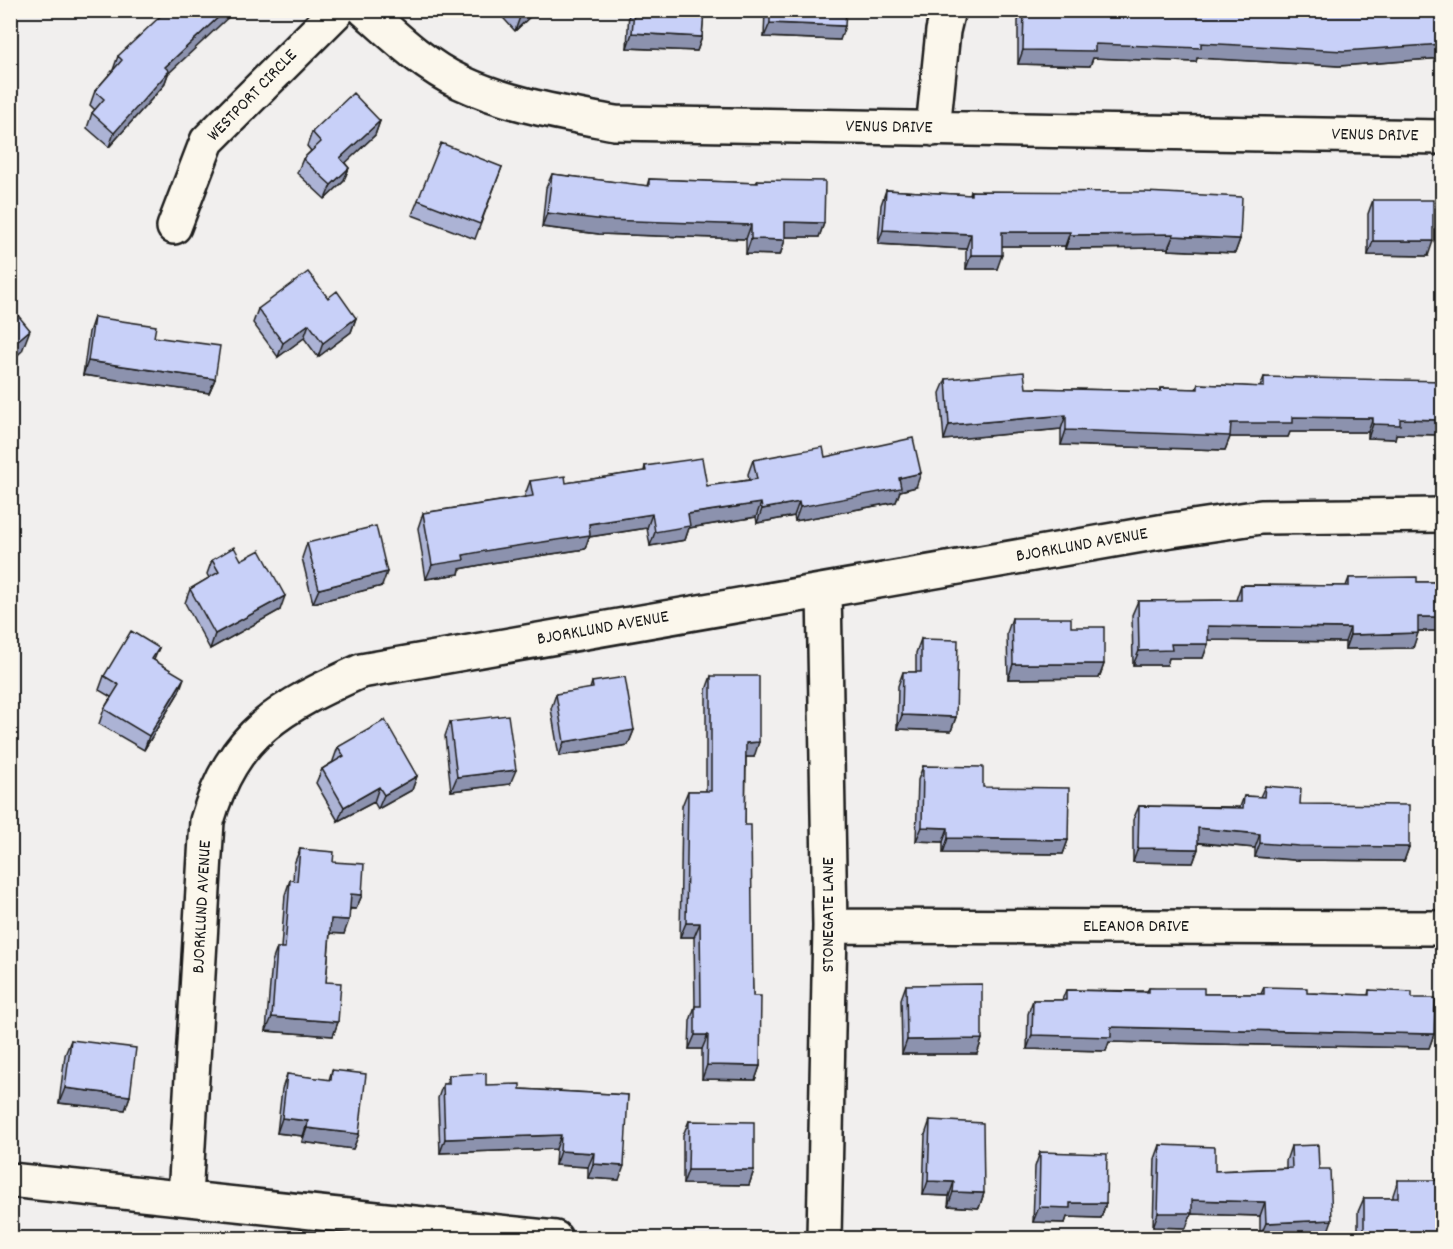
<svg xmlns="http://www.w3.org/2000/svg" width="1453" height="1249" font-family="Dekko,sans-serif">
	<style>
		.lines { fill: none; stroke-linecap: round; stroke-linejoin: round }
		.minor-casing { stroke: #1c1c1c; stroke-width: 38 }
		.minor { stroke: #fbf7ec; stroke-width: 33 }
		.wall { fill: #acb3d5; stroke: #1c1c1c; stroke-width: 1.5 }
		.shaded-wall { fill: #8c92ae; stroke: #1c1c1c; stroke-width: 1.5 }
		.building { fill: #c8d0f8; stroke: #1c1c1c; stroke-width: 1.5 }
		.labels { text-anchor: middle; dominant-baseline: central; stroke-width: 6; stroke-linejoin: round; paint-order: stroke }
		.street-label { font-size: 18px; fill: #1c1c1c; stroke: #fbf7ec }
	</style>
	<rect width="100%" height="100%" fill="#f1efee"/>
	<filter id="ink" filterUnits="userSpaceOnUse"><feTurbulence type="fractalNoise" baseFrequency=".0167" numOctaves="2"/><feDisplacementMap in="SourceGraphic" scale="12" xChannelSelector="R" yChannelSelector="G"/><feConvolveMatrix kernelMatrix="1 2 1 2 8 2 1 2 1" color-interpolation-filters="sRGB"/></filter>
	<g filter="url(#ink)">
		<g class="lines">
			<g class="minor-casing">
				<path id="minor" d="M365,10c29,26 60,56 95,72 49,23 102,31 155,41l827,14
					M933,129l10,-98 5,-21
					M174,227l33,-86 131,-131
					M830,926l612,2
					M10,1180l545,58
					M185,1197l22,-376c26,-89 74,-114 154,-150l804,-140 96,-14 181,-2
					M824,1238l6,-312 -6,-335"/>
			</g>
			<use href="#minor" class="minor"/>
		</g>
		<path class="wall" d="M496,10h41l-22,21z
			M629,10h75l-2,27 -5,14 -70,-3z
			M765,10h81l-6,30 -76,-3z
			M1022,10h289v4l132,-3v47l-104,8 -142,-8 -1,4 -103,-4 -3,8 -72,-2v-43z
			M118,56l50,18 -4,11 -55,62 -22,-19 5,-15 3,-3 -5,-5 5,-14 18,-21z
			M380,121l-5,14 -30,28 4,5 -6,14 -18,17 -28,-26 6,-14 8,-8 -4,-5 5,-14z
			M502,167l-27,72 -63,-24 6,-15z
			M552,174l95,12 2,-7 107,4 2,-3 66,43 -5,14h-34v3l-5,15 -34,-1v-15l-147,-5 -57,-7 4,-39z
			M886,190l84,5 1,-4 269,48 -5,14 -67,-3v-2l-103,1v-3h-63l-5,23h-31v-20l-88,-5 3,-39z
			M1373,200l55,56 -60,-1v-41z
			M328,298l28,20 -5,14 -33,25 -14,-19 -26,19 -25,-34 5,-14z
			M94,317l60,20 61,42 -6,14 -126,-18 6,-43z
			M1264,377l178,58 -46,-1 -1,5 -27,-1v-6h-78l-2,5h-58l-5,13 -164,-5v-16l-117,11 -4,-47 6,-14 80,9 134,3 1,-3 35,1 2,-5 62,3z
			M825,457l91,30 -16,4 -4,11 -101,19 -1,-5 -37,7 -1,-6 -67,11 -4,12 -35,6 -3,-18 -58,9 -4,12 -94,14 -31,6 -1,5 -33,5 -8,-51 5,-15 102,-16v-2l5,-14 36,2 78,-12 1,-5 62,20 42,-6 -1,-6 5,-14z
			M307,543l75,43 -69,17 -11,-45z
			M212,560h29l39,50 -70,39 -25,-46 5,-14 19,-11 -2,-4z
			M1349,578l68,4h26v49h-25l-5,17 -68,1v-7l-137,-2v4l-5,14h-34l-2,7h-34l-1,-50 6,-14 98,-1 5,-15 105,1z
			M1012,618l92,46 -5,14 -91,1 -1,-46z
			M921,639l35,78 -5,14 -54,-2 1,-43 5,-14h13v-19z
			M159,648l-5,12 25,32 -35,58 -45,-26 5,-15 7,-12 -12,-7 5,-14z
			M711,676l43,81h-8l-1,68 8,171 7,70 -5,14 -53,-1v-30h-13l1,-28 5,-15 -1,-69h-14l2,-131 6,-15h18v-101z
			M592,682l42,48 -6,15 -69,11 -8,-47 5,-15 34,-5z
			M450,722l60,62 -59,7 -6,-55z
			M338,747l79,29 -5,14 -34,19 -4,-7 -36,19 -22,-38 6,-14 11,-7v-1z
			M923,766l60,21 85,53 -5,14 -120,-1v-11l-27,-1 2,-61z
			M1265,786l35,18 109,43 -5,14 -110,-1 -39,-3v-9l-57,-5v6l-5,14 -60,-1v-42l6,-14 101,1 4,-11 16,1z
			M300,849l33,13 29,33 -6,14h-6l-6,25 -14,-1 -4,49 12,40 -5,14 -67,-5 6,-69 5,-14h4l4,-53 5,-15 3,1 1,-17z
			M906,985l76,54 -5,15h-75l-1,-55z
			M1264,987l43,6 61,2 1,-5 43,8 22,36 -5,14 -320,-6 -3,9 -79,-2 1,-35 5,-14h29l4,-10 81,1 2,-3 55,6h57z
			M71,1040l59,56 -5,14 -66,-7 6,-48z
			M332,1070l27,64 -6,15 -51,-7 1,-6 -26,-3 5,-44 5,-15 42,6z
			M449,1075l37,10 34,4 108,6 -9,85 -31,-2v-11l-33,-2 1,-16 -116,4 -2,-55 5,-14h3z
			M930,1120l54,73 -5,15 -31,-2 1,-10 -26,-1 2,-60z
			M689,1121l65,49 -5,15 -66,-1v-49z
			M1160,1145l55,26 71,-3v-7l5,-15 28,23 8,65 -67,3v-21l-69,-2 -5,14 -33,-1 2,-68z
			M1040,1152l66,51 -5,15 -34,-1 -2,6 -32,-1 2,-55z
			M1398,1180l43,59h-83v-27l6,-14h29v-3z"/>
		<path class="shaded-wall" d="M226,10h10l-68,64 -4,11 -55,62 5,-14 51,-66z
			M527,10h10l-22,21 5,-14z
			M770,23l75,3 -5,14 -76,-3z
			M632,33l70,4 -5,14 -70,-3z
			M1201,43l242,1v14l-104,8 -142,-8 -1,4 -103,-4 -3,8 -72,-2 5,-14 72,-6z
			M380,121l-5,14 -40,38 5,-15z
			M349,168l-6,14 -18,17 6,-14z
			M547,213l204,12 -5,14 -147,-5 -57,-7z
			M785,222l39,1 -5,14h-39z
			M883,230l88,4 -5,15 -88,-5z
			M1002,232h68l-5,14h-68z
			M1174,234l-6,14 -103,1 5,-14z
			M1173,236l67,3 -5,14 -67,-3z
			M751,239l34,1 -5,15 -34,-1z
			M1373,241h60l-5,15 -60,-1z
			M971,255h31l-5,14h-31z
			M356,318l-5,14 -33,25 5,-14z
			M309,324l-5,14 -26,19 5,-14z
			M30,330l-8,21 -12,11v-15z
			M88,361l127,18 -6,14 -126,-18z
			M1066,415l-5,14 -117,11 5,-15z
			M1293,417l80,1 -5,14h-78l-2,5h-58l-5,13 -164,-5 5,-15 165,-7z
			M1400,419l43,1v14l-1,1 -46,-1 -1,5 -27,-1 5,-14z
			M921,473l-5,14 -16,4 -4,11 -101,19 5,-14 99,-29z
			M799,502l-5,14 -37,7 5,-14z
			M761,503l-5,14 -67,11 -4,12 -35,6 5,-14 33,-18z
			M652,514l-5,14 -58,9 -4,12 -94,14 -31,6 -1,5 -33,5 6,-14 31,-10 126,-31z
			M387,572l-5,14 -69,17 6,-14z
			M285,596l-5,14 -70,39 5,-15z
			M1418,617h25v14h-30z
			M1208,626l142,2 -5,14 -142,-2z
			M1418,633l-5,15 -68,1 5,-14z
			M1171,644h37l-5,14h-34l-2,7h-34l6,-14z
			M1013,664h91l-5,14 -91,1z
			M184,678l-5,14 -35,58 5,-14z
			M902,715l54,2 -5,14 -54,-2z
			M634,730l-6,15 -69,11 5,-14z
			M759,742l-5,15h-14l6,-14z
			M516,770l-6,14 -59,7 6,-14z
			M417,776l-5,14 -34,19 6,-14z
			M379,787l-5,15 -36,19 6,-14z
			M922,827l26,1 -5,14 -27,-1z
			M1198,828l62,6 -5,14 -62,-6z
			M948,838l120,2 -5,14 -120,-1z
			M1260,843l149,4 -5,14 -110,-1 -39,-3z
			M1138,848l60,1 -5,14 -60,-1z
			M351,894l11,1 -6,14 -10,-1z
			M331,919l18,1 -5,14 -18,-1z
			M686,923h14l-6,14h-14z
			M272,1017l66,5 -5,14 -67,-5z
			M1111,1027l323,7 -5,14 -320,-6 -3,9 -79,-2 5,-14z
			M695,1035h13l-6,14h-13z
			M982,1039l-5,15h-75l5,-14z
			M707,1065l53,1 -5,14 -53,-1z
			M65,1088l65,8 -5,14 -66,-7z
			M282,1118l26,3 -5,15 -26,-3z
			M307,1128l52,6 -6,15 -51,-7z
			M561,1135l-5,14 -116,4 5,-14z
			M560,1151l34,2 -6,14 -33,-2z
			M593,1164l31,2 -5,14 -31,-2z
			M688,1170h66l-5,15 -66,-1z
			M928,1181l26,1 -5,14 -26,-1z
			M953,1192l31,1 -5,15 -31,-2z
			M1192,1200l73,2 -5,14 -69,-2 -5,14 -33,-1 5,-14z
			M1070,1203h36l-5,15 -34,-1 -2,6 -32,-1 6,-15z
			M1332,1220l-5,14 -67,3 6,-14z
			M1443,1223v12l-2,4h-79l2,-6z"/>
		<path class="building" d="M167,10h59l-61,57 4,4 -55,62 -22,-20 12,-14 -9,-8 27,-31 -4,-4z
			M514,10h13l-7,7z
			M634,10h70l-2,27 -70,-4z
			M770,10h76l-1,16 -75,-3z
			M1024,10h287v4l45,-4h52l1,2 34,-1v33l-99,7 -143,-8v5l-106,-4v7l-72,-1z
			M353,93l27,28 -40,37 9,10 -18,17 -28,-26 18,-17 -9,-10z
			M441,143l61,24 -22,57 -62,-24z
			M552,174l97,12v-7l109,4v-3l67,1 -1,42 -39,-1v18l-34,-1v-14l-146,-5 -58,-7z
			M886,190l85,5v-4l174,1 97,5 -2,42 -67,-3 1,-2 -104,1v-3h-68v23h-31v-21l-88,-4z
			M1373,200h60v41h-60z
			M308,272l20,26 9,-7 19,27 -33,25 -14,-19 -26,19 -25,-34z
			M10,273l6,40 14,17 -20,17z
			M94,317l62,9 -2,11 66,9 -5,33 -127,-18z
			M1024,372l2,16 135,3v-3l37,1v-5l66,3v-10l179,4v39l-43,-1v6l-27,-1v-6l-80,-1v6h-62l-1,13 -164,-6v-15l-117,10 -3,-46z
			M913,438l8,35 -22,5 2,10 -101,19 -1,-5 -37,7 -1,-6 -73,11 2,12 -35,6 -3,-18 -63,10 1,11 -94,14 -33,6 1,5 -32,5 -9,-52 110,-17 -3,-15 35,-5 1,7 80,-12 -1,-5 57,-8 5,28 50,-7 -4,-19 70,-13 2,10z
			M376,526l11,46 -68,17 -12,-46z
			M234,547l7,13 19,-10 25,46 -70,38 -25,-45 29,-17 -7,-12z
			M1417,577v5h26v35h-25v16l-68,2v-7l-142,-2v18h-37l1,6 -33,1 -1,-50 103,-1v-15l108,1v-8z
			M1012,618h59v9h33v37h-91z
			M131,631l28,17 -7,11 32,19 -35,58 -45,-27 15,-24 -15,-9z
			M921,639l37,1 -2,77 -54,-2 1,-43h18z
			M711,676h48v66l-13,1 -1,82h6l2,171h8l-1,70 -53,-1 1,-30h-13v-29h6l-1,-83h-14l2,-132h23z
			M625,677l9,53 -70,12 -8,-48 37,-6 -1,-6z
			M508,715l8,55 -59,7 -7,-55z
			M385,720l32,56 -33,19 -5,-8 -35,20 -22,-38 22,-13 -6,-9z
			M923,766l60,1v20l86,1 -1,52 -120,-2v-10l-26,-1z
			M1265,786l36,3 -1,15 109,1v42l-110,-1 -39,-3v-9l-62,-6v21l-60,-1 1,-42 104,2 1,-12 20,1z
			M300,849l34,3 -1,10 31,2 -2,31 -11,-1 -2,26 -18,-1 -5,63 15,1 -3,39 -66,-5 5,-69h8l5,-68 7,1z
			M982,984v55l-75,1 -1,-55z
			M1264,987l43,1v5l62,2v-5l43,2v6h23l-1,36 -323,-7v10l-79,-2 1,-35h33v-10l83,2v-4h55v6h60z
			M71,1040l65,8 -6,48 -65,-8z
			M332,1070l34,4 -7,60 -52,-6 1,-7 -26,-3 5,-44 44,6z
			M486,1073v12l34,-1v5l108,6 -4,71 -31,-2 1,-11 -34,-2 1,-16 -116,4 -2,-55h6v-9z
			M930,1120l53,3 1,70 -31,-1 1,-10 -26,-1z
			M689,1121l65,1v48h-66z
			M1160,1145l55,2v24l77,-3 -1,-22 27,-1 1,24h11l2,51 -66,3 -1,-21 -73,-2v13h-34z
			M1040,1152l67,2 -1,49h-36v5l-31,-1z
			M1398,1180h45v54l-79,-1v-35h34z
			M51,1234l30,3v2h-30z"/>
	</g>
	<g class="labels">
		<g class="street-label">
			<text transform="translate(253 96) rotate(-46)">WESTPORT CIRCLE</text>
			<text transform="translate(889 128) rotate(1)">VENUS DRIVE</text>
			<text transform="translate(1375 136) rotate(1)">VENUS DRIVE</text>
			<text transform="translate(1082 546) rotate(-10)">BJORKLUND AVENUE</text>
			<text transform="translate(603 629) rotate(-10)">BJORKLUND AVENUE</text>
			<text transform="translate(203 907) rotate(-87)">BJORKLUND AVENUE</text>
			<text transform="translate(829 915) rotate(-90)">STONEGATE LANE</text>
			<text x="1136" y="927">ELEANOR DRIVE</text>
		</g>
	</g>
	<rect width="1453" height="1249" fill="none" stroke="#fbf7ec" stroke-width="36"/>
	<rect x="18" y="18" width="1417" height="1213" fill="none" stroke="#1c1c1c" stroke-width="2" filter="url(#ink)"/>
</svg>
